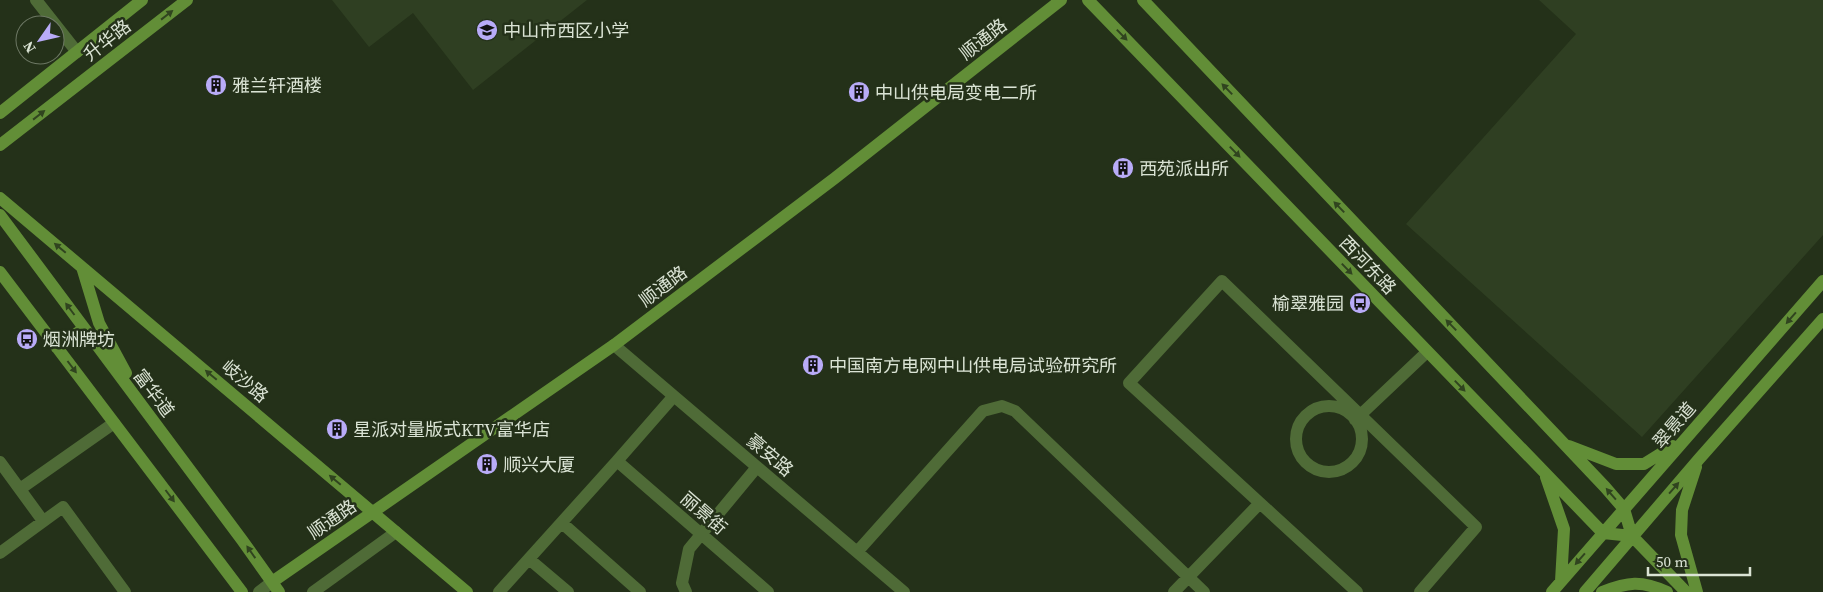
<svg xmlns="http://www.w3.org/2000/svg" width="1823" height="592" font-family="'Source Serif 4','Noto Sans SC',serif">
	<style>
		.built { fill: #2f3f22 }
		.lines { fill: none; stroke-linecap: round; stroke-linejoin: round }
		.street { stroke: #4f6b37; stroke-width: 12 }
		.secondary { stroke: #628e37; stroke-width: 12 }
		.oneway { fill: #30441f }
		.labels { text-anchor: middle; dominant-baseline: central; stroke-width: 5; stroke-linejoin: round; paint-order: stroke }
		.poi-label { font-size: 18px; fill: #dae3d4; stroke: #243119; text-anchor: start }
		.street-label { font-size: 18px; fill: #dae3d4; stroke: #243119 }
	</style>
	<rect width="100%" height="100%" fill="#243119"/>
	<path class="built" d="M332,0h255l-114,90 -60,-77 -44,34z
		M1539,0h284v235l-181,202 -236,-213 170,-190z"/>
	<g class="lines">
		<path class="street" d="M36,0l41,52
			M614,345l290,247
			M1296 439a33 33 0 1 1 66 0a33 33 0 1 1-66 0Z
			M1355,420l72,-68
			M617,461l151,131
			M0,462l43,59
			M20,489l94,-66
			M562,523l78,69
			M857,552l126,-141 19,-5 13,5 189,181
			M0,553l63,-46 62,85
			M529,559l39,33
			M259,592l13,-10
			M313,592l83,-60
			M499,592l118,-131 56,-64
			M686,592l-4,-9 7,-34 68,-82
			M1174,592l86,-89
			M1357,592l-228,-209 93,-102 254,246 -56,65"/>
		<path class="secondary" d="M1088,0l515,533 29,3
			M1143,0l462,487 19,22 8,27 54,56
			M0,113l142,-113
			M0,145l187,-145
			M0,198l467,394
			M0,215l242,325 37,52
			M82,267l17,56 27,50
			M0,272l242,320
			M57,348l27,-20
			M1569,446l47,18h28l29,-18
			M1696,467l-14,43 -1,25 16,57
			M1546,477l18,52 -3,52
			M272,582l342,-237 221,-167 226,-178
			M1552,592l271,-311
			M1585,592l114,-133 124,-140
			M1602,592c26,-10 39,-12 65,0"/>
	</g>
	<defs><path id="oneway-solid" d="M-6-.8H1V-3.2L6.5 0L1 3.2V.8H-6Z" transform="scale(1.25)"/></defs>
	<g class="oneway">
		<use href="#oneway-solid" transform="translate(167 15) rotate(-38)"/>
		<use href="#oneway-solid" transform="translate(1122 35) rotate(46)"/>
		<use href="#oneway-solid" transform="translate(1227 89) rotate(-134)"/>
		<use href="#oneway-solid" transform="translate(39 115) rotate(-38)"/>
		<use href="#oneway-solid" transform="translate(1235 152) rotate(46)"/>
		<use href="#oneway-solid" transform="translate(1339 207) rotate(-134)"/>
		<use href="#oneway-solid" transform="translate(60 248) rotate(-140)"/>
		<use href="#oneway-solid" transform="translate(1347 269) rotate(46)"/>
		<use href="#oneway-solid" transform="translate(70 309) rotate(-127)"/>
		<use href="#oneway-solid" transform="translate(1791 318) rotate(131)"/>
		<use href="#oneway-solid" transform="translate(1451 325) rotate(-134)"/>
		<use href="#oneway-solid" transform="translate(72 367) rotate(53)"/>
		<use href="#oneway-solid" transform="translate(211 375) rotate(-140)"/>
		<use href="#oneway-solid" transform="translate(1460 386) rotate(46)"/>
		<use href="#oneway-solid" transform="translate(335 480) rotate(-140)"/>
		<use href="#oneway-solid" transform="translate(1674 488) rotate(-49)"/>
		<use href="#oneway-solid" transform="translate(1611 494) rotate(-131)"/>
		<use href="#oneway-solid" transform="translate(170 496) rotate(53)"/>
		<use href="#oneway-solid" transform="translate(251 552) rotate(-125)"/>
		<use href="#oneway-solid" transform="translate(1580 559) rotate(131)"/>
	</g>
	<defs>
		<g id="school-disc" transform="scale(1.125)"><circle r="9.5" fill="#b8abf7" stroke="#243119"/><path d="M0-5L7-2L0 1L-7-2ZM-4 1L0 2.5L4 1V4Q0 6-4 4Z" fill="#111"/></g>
		<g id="building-disc" transform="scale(1.125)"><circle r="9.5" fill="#b8abf7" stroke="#243119"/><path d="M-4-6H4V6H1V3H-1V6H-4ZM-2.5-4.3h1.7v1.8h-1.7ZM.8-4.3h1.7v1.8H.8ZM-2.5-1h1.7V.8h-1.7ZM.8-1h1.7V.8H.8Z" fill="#111"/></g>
		<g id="bus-disc" transform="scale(1.125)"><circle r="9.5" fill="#b8abf7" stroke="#243119"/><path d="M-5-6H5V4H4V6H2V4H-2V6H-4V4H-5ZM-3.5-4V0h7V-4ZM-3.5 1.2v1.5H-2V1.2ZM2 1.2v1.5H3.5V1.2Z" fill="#111"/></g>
	</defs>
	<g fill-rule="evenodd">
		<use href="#school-disc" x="487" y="30"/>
		<use href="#building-disc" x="216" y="85"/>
		<use href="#building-disc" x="859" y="92"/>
		<use href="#building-disc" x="1123" y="168"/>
		<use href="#bus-disc" x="1360" y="303"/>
		<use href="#bus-disc" x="27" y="339"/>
		<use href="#building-disc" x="813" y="365"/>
		<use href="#building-disc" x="337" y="429"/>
		<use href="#building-disc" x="487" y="464"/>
	</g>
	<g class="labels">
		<g class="poi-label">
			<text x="503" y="30">中山市西区小学</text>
			<text x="232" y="85">雅兰轩酒楼</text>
			<text x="875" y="92">中山供电局变电二所</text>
			<text x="1139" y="168">西苑派出所</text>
			<text x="1344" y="303" text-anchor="end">榆翠雅园</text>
			<text x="43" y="339">烟洲牌坊</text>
			<text x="829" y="365">中国南方电网中山供电局试验研究所</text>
			<text x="353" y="429">星派对量版式KTV富华店</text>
			<text x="503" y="464">顺兴大厦</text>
		</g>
		<g class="street-label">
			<text transform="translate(983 39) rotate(-38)">顺通路</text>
			<text transform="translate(107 40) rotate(-38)">升华路</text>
			<text transform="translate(1368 265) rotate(46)">西河东路</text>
			<text transform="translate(663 286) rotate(-37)">顺通路</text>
			<text transform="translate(245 381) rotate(40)">岐沙路</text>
			<text transform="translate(154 393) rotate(53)">富华道</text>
			<text transform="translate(1674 425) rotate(-49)">翠景道</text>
			<text transform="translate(770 455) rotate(40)">豪安路</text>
			<text transform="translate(704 513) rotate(41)">丽景街</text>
			<text transform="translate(332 519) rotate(-35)">顺通路</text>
		</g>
	</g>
	<g transform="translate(40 40) rotate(236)"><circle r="24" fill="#243119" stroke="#6d7864"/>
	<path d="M0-4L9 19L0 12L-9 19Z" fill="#b8abf7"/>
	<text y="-8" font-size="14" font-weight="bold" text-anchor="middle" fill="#dae3d4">N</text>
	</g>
	<path d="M1648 567v8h102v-8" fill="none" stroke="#dae3d4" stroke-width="2.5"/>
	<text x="1656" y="567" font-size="15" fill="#dae3d4" stroke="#243119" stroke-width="4" paint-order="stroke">50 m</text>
</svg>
